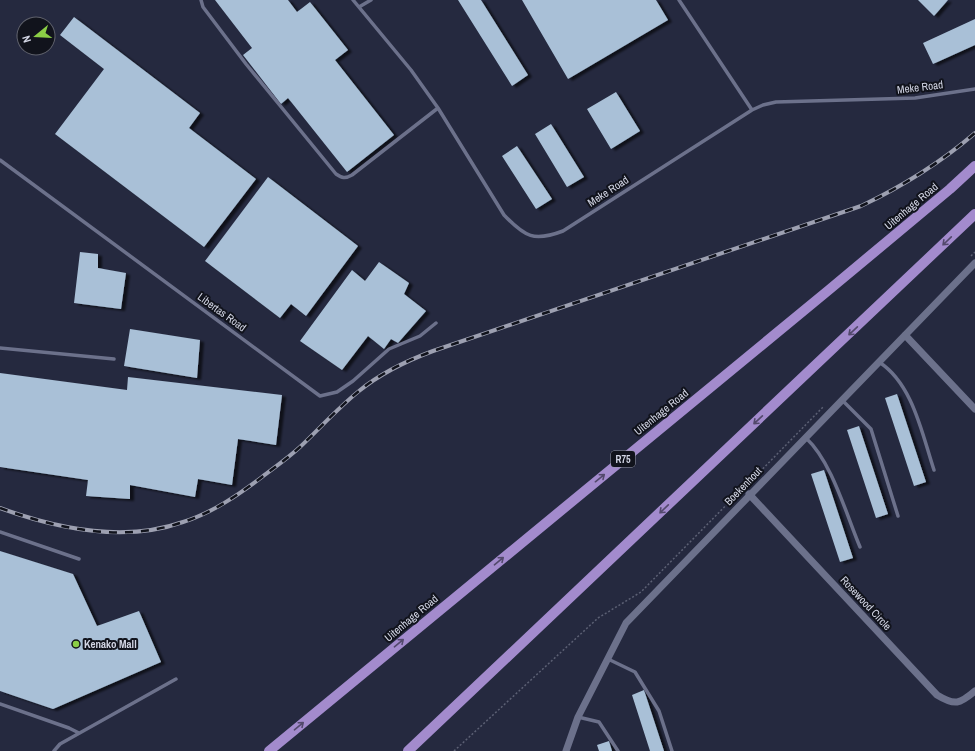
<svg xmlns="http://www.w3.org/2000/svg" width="975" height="751" font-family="'Archivo Narrow',sans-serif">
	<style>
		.building { fill: #a9c0d7; filter: url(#shadow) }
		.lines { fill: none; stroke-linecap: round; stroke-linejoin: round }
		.path { stroke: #5c6074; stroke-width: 1.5; stroke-dasharray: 2 2; stroke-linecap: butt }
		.service { stroke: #6c718b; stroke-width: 3.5 }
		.minor { stroke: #6c718b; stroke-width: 7 }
		.primary { stroke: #a38bcd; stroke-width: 10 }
		.rail-casing { stroke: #9da0b1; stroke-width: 4 }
		.rail { stroke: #11131c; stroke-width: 2.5; stroke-dasharray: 8; stroke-linecap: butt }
		.oneway { stroke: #53496c }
		.poi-dot { fill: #8bce46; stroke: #11131c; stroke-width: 1.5 }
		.labels { text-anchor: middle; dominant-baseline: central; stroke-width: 4; stroke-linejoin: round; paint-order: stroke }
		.shield { fill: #11131c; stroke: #999ca9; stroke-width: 1 }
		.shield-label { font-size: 10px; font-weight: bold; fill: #d3d6e5 }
		.street-label { font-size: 11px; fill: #d3d6e5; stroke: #11131c }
		.poi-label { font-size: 11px; font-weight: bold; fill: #d3d6e5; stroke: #11131c; text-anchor: start }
	</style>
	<defs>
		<filter id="shadow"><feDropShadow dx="4" dy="2" stdDeviation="1" flood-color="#0009"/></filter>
	</defs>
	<rect width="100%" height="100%" fill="#25293f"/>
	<path class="building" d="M215,0h73l9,12 13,-10 38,48 -13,10 59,75 -47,37 -59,-74 -7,6 -38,-49 9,-7z
		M458,0h23l47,75 -16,11z
		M522,0h134l12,20 -100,59z
		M918,0h30l-14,16z
		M74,17l126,96 -11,15 67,51 -52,68 -149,-113 49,-65 -44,-34z
		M975,19v26l-42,19 -10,-21z
		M616,92l24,39 -29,18 -24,-40z
		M551,124l33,53 -17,10 -32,-53z
		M517,146l35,53 -16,10 -34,-53z
		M268,177l90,69 -52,70 -15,-12 -11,14 -75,-57z
		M80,252l18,2v14l28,5 -5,36 -47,-6z
		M379,262l30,21 -5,11 22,17 -28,32 -7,-4 -7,10 -16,-13 -26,34 -42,-29 52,-71 13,11z
		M130,329l70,11 -3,38 -73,-12z
		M0,373l127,17 1,-13 154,18 -6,50 -38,-6 -6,46 -34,-6 -3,18 -65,-12v14l-44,-3 2,-16 -88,-13z
		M897,394l29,88 -12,4 -29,-88z
		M859,426l29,88 -12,4 -29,-88z
		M824,470l29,88 -13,4 -29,-88z
		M0,551l73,23 24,52 42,-15 22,51 -108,47 -53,-18z
		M644,690l20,61h-14l-18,-56z
		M609,741l3,10h-13l-2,-6z"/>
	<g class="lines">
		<path class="path" d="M971,256l4,-4
			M746,486l78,-80
			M454,751l144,-133 43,-26 100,-102"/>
		<path class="service" d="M201,0l2,7 43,57 90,110c6,4 9,5 16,1l86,-67
			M353,0l58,70 27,38 66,107c21,22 30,27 59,16l189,-121 11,-5 13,-3 139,-4 60,-9
			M679,0l73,110
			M359,7l12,-7
			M0,160l320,236 17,-4 16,-11 36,-32 31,-13 16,-13
			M0,348l114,11
			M879,362c34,22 43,72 55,108
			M842,400l29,29 27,87
			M806,438c26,24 40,76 54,109
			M0,532l79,27
			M608,659l27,13 24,39 13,40
			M0,704l69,24 10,5
			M578,717l21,5 19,29
			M54,751l6,-7 116,-65"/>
		<path class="minor" d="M905,335l70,74
			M749,494l188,201c18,11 23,9 38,-4
			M566,751l12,-34 48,-94 349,-360"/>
		<path class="primary" d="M269,751l561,-462 120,-100 25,-23
			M408,751l567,-537"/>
		<g class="rail-casing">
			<path id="rail" d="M0,508c58,21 124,35 183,14 29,-9 55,-27 79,-45 13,-10 26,-19 38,-30 20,-19 38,-39 59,-56 22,-18 47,-30 74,-40l428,-145c42,-20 79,-43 114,-73"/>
		</g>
		<use href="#rail" class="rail"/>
	</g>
	<defs><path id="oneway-shaft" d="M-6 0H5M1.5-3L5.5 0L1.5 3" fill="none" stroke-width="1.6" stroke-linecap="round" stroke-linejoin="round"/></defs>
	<g class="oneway">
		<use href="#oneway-shaft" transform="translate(947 241) rotate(136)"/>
		<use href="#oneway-shaft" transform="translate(853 331) rotate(137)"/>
		<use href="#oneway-shaft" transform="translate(758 420) rotate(137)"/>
		<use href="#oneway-shaft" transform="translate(600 478) rotate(-39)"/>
		<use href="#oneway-shaft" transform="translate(664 509) rotate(136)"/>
		<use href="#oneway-shaft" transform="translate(499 561) rotate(-40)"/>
		<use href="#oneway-shaft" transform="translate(399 643) rotate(-40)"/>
		<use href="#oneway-shaft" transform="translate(299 726) rotate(-40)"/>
	</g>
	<circle class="poi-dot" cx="76" cy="644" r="4"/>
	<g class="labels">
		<rect class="shield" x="611" y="451" width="24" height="16" rx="3"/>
		<g class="shield-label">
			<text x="623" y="459">R75</text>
		</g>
		<g class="street-label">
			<text transform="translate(920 87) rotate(-7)">Meke Road</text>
			<text transform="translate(608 191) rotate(-33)">Meke Road</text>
			<text transform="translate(911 206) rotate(-40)">Uitenhage Road</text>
			<text transform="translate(222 312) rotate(36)">Libertas Road</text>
			<text transform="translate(661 412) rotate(-39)">Uitenhage Road</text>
			<text transform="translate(743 486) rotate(-46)">Boekenhout</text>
			<text transform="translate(866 603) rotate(47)">Rosewood Circle</text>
			<text transform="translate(411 618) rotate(-40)">Uitenhage Road</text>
		</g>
		<g class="poi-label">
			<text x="84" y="644">Kenako Mall</text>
		</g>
	</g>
	<g transform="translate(36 36) rotate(252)"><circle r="19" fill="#11131c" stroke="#5f616c"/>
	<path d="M0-3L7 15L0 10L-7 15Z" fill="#8bce46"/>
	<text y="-6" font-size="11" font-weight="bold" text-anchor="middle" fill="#d3d6e5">N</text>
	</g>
</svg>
